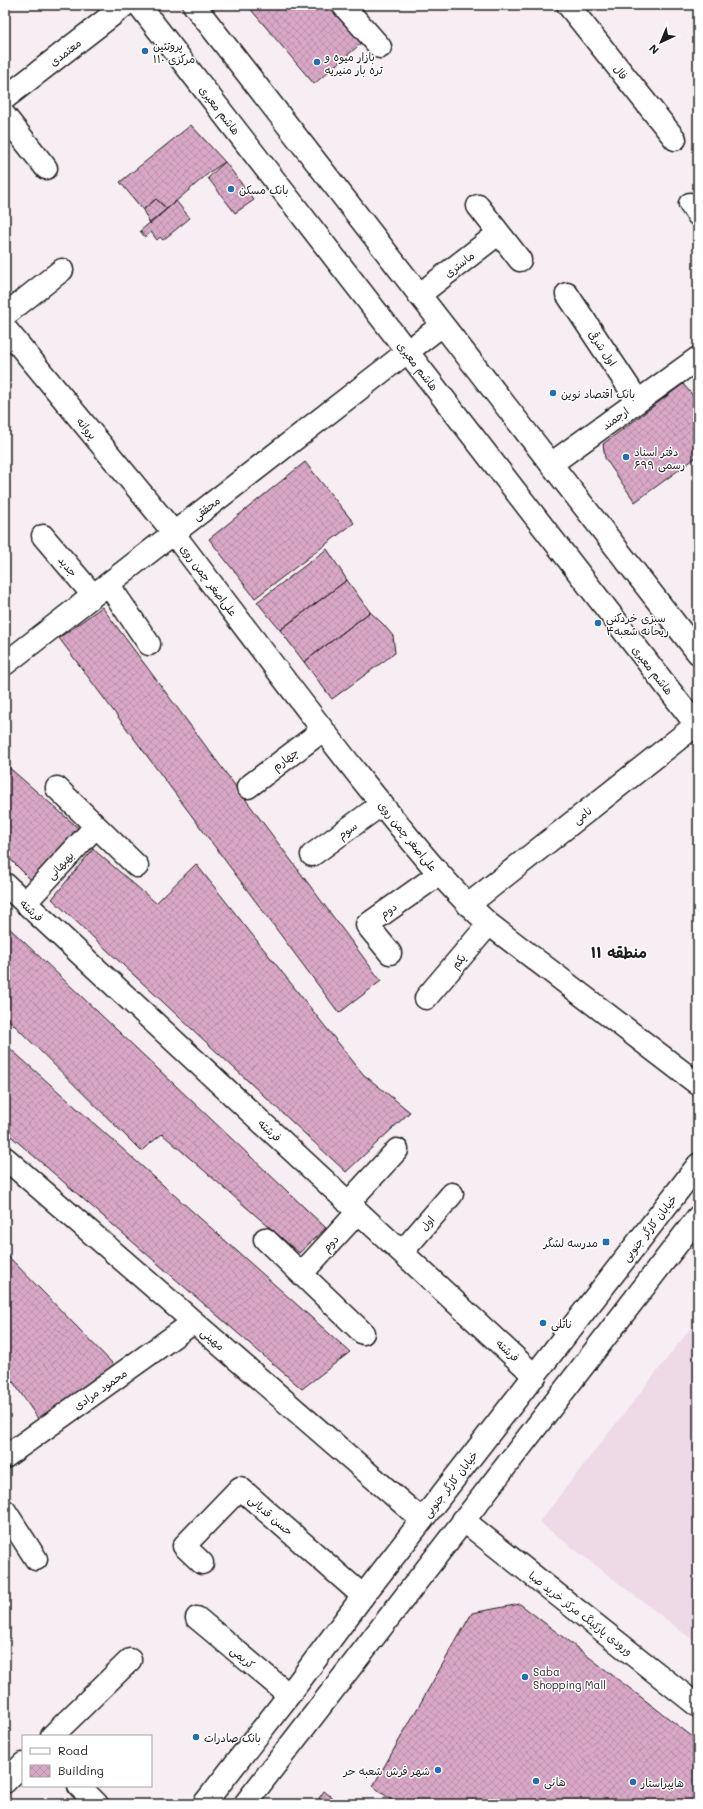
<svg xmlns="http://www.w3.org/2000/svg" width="703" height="1809" font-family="Mali,'Playpen Sans Arabic',sans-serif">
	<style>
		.built { fill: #eed9e6 }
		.building { fill: url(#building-cross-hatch); stroke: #1c1c1c }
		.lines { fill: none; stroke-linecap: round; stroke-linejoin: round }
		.minor-casing { stroke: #1c1c1c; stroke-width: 25 }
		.major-casing { stroke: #1c1c1c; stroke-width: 25 }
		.minor { stroke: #fff; stroke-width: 22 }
		.major { stroke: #fff; stroke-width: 22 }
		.poi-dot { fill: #1f6fb2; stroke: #fff; stroke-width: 1.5 }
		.labels { text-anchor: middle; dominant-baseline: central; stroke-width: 3; stroke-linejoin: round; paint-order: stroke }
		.poi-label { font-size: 11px; fill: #1c1c1c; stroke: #fff; text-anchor: start }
		.street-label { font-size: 11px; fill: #1c1c1c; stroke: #fff }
		.district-label { font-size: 15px; font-weight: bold; fill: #1c1c1c; stroke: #fff }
	</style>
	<defs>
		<pattern id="building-cross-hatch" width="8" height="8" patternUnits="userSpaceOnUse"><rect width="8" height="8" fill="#d9a8c6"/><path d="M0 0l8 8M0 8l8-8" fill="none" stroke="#ba90aa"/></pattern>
	</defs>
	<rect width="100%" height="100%" fill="#f7eef4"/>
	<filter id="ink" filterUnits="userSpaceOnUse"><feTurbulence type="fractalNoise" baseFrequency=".025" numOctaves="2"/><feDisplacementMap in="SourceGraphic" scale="8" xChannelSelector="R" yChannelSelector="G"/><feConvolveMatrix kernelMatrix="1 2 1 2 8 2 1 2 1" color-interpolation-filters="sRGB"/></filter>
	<g filter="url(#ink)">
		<path class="built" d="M698,1319v325l-159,-122z"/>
		<path class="building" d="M247,5h88l30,35 -51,44z
			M191,125l34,37 -15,10 -43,37 -11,-10 -13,11 -23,-28z
			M225,162l29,38 -19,13 -27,-35z
			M156,199l11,10 -17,15 -7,-14z
			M176,201l14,17 -27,22 -3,-3 -3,3 -6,-8 -6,5 -5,-6z
			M683,384l15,17v55l-63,46 -30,-44 -2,-14z
			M305,462l49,61 -99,75 -46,-59z
			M327,549l20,31 -67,50 -23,-28z
			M347,580l23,32 -66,50 -24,-32z
			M102,607l279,374 -42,32 -280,-375z
			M370,612l13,12 10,12 2,17 -63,46 -28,-37z
			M5,764l77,67 -51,49 -26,-26z
			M93,849l63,54 40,-39 167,210 47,38 -64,60 -294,-273z
			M5,924l321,304 -27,25 -137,-119 -21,17 -136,-135z
			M5,1044l345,308 -48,37 -297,-258z
			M5,1253l110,113 -76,54 -34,-50z
			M520,1604l178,137v63h-302l-23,-18 99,-173z
			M324,1791l16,13h-25z"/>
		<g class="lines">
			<g class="minor-casing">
				<path id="minor" d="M343,5l37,42
					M568,5l107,134
					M5,98l120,-93
					M5,116l41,52
					M690,204l8,11
					M478,206l42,54
					M567,294l71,107
					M419,295l80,-62
					M5,315l57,-45
					M5,328l165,200
					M551,464l147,-106
					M173,533c65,85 128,170 194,253 39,48 76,97 122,138l209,160
					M43,536l50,59
					M108,584l41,60
					M5,664l402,-312
					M248,787l75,-57
					M57,788l80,78
					M312,855l70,-51
					M5,884l530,492
					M25,903l70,-76
					M468,905l228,-180
					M390,953l-23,-28 72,-51
					M426,998l63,-74
					M5,1158l417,362
					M348,1203l49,-53
					M265,1239l98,94
					M402,1252l50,-58
					M302,1273l56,-61
					M5,1457l189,-135
					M5,1511l31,48
					M463,1520l235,186
					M202,1563l-18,-17 56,-58 123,108
					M197,1618l92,77
					M52,1736l78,-76
					M5,1782l18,-18
					M79,1786l18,18"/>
			</g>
			<g class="major-casing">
				<path id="major" d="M139,5l559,722
					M194,5l504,648
					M407,352l35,-27
					M204,1804l85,-109 74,-99 335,-431
					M245,1804l453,-587"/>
			</g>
			<use href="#minor" class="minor"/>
			<use href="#major" class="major"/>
		</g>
	</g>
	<g class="poi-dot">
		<circle cx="145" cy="51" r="4"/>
		<circle cx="317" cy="62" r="4"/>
		<circle cx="231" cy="189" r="4"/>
		<circle cx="553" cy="393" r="4"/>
		<circle cx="626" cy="457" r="4"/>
		<circle cx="598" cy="623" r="4"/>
		<rect x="602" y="1238" width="8" height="8" rx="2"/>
		<circle cx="543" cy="1323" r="4"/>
		<circle cx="525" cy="1677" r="4"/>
		<circle cx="196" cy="1737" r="4"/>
		<circle cx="438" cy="1770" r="4"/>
		<circle cx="536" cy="1781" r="4"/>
		<circle cx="633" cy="1782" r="4"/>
	</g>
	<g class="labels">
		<g class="poi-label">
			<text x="153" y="45">پروتئین<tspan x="153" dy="13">مرکزی ۱۱۰</tspan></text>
			<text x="325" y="56">بازار میوه و<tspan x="325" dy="13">تره بار منیریه</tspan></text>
			<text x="239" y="189">بانک مسکن</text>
			<text x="561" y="393">بانک اقتصاد نوین</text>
			<text x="634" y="451">دفتر اسناد<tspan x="634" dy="13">رسمی ۶۹۹</tspan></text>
			<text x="606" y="617">سبزی خردکنی<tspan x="606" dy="13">ریحانه شعبه۴</tspan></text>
			<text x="598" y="1242" text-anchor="end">مدرسه لشگر</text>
			<text x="551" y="1323">ناتلی</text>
			<text x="533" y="1671">Saba<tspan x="533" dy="13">Shopping Mall</tspan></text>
			<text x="204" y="1737">بانک صادرات</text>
			<text x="430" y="1770" text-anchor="end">شهر فرش شعبه حر</text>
			<text x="544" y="1781">هانی</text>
			<text x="641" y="1782">هایپراستار</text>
		</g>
		<g class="street-label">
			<text transform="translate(65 52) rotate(-38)">معتمدی</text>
			<text transform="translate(621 72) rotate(51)">فال</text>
			<text transform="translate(220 110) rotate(52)">هاشم معیری</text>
			<text transform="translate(459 264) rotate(-38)">ماستری</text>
			<text transform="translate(603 348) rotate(56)">اول شرقی</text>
			<text transform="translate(418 366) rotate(52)">هاشم معیری</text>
			<text transform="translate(615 418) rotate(-36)">ارجمند</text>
			<text transform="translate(87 428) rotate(51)">پروانه</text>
			<text transform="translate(206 508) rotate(-38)">محققی</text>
			<text transform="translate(68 566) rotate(50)">جدید</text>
			<text transform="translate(209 580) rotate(53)">علی‌اصغر چمن روی</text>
			<text transform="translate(653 670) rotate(52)">هاشم معیری</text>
			<text transform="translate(285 759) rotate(-37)">چهارم</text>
			<text transform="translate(582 815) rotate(-38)">نامی</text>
			<text transform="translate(347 830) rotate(-36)">سوم</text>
			<text transform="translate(408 836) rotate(51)">علی‌اصغر چمن روی</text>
			<text transform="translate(60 865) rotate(-47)">بهبهانی</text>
			<text transform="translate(32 910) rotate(43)">فرشته</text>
			<text transform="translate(388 910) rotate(-35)">دوم</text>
			<text transform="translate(458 961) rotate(-50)">یکم</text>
			<text transform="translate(270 1130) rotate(43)">فرشته</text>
			<text transform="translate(427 1223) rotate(-49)">اول</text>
			<text transform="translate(649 1228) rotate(-52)">خیابان کارگر جنوبی</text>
			<text transform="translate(330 1243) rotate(-47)">دوم</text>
			<text transform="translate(213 1339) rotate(41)">مهینی</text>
			<text transform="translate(508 1350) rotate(43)">فرشته</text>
			<text transform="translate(100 1389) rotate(-35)">محمود مرادی</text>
			<text transform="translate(450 1484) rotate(-52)">خیابان کارگر جنوبی</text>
			<text transform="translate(271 1515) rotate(41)">حسن قدیانی</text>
			<text transform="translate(581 1613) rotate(38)">ورودی پارکینگ مرکز خرید صبا</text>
			<text transform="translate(243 1657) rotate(40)">کریمی</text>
		</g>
		<g class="district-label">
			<text x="619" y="952">منطقه ۱۱</text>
		</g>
	</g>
	<rect width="703" height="1809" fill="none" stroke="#fff" stroke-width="20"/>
	<rect x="10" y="10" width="683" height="1789" fill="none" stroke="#1c1c1c" stroke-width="1.5" filter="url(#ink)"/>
	<rect x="22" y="1735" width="130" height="52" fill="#ffffff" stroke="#a4a4a4"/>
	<rect x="30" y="1748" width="20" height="6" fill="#ffffff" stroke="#a4a4a4"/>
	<text x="58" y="1755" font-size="12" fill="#1c1c1c">Road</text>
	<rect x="30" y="1765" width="20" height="12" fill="url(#building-cross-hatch)" stroke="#a4a4a4"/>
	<text x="58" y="1775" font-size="12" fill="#1c1c1c">Building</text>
	<g transform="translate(661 42) rotate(224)" stroke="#ffffff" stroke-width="3" paint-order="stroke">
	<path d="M0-3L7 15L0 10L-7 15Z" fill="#1c1c1c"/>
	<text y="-6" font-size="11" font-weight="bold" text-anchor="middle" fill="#1c1c1c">N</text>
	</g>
</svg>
